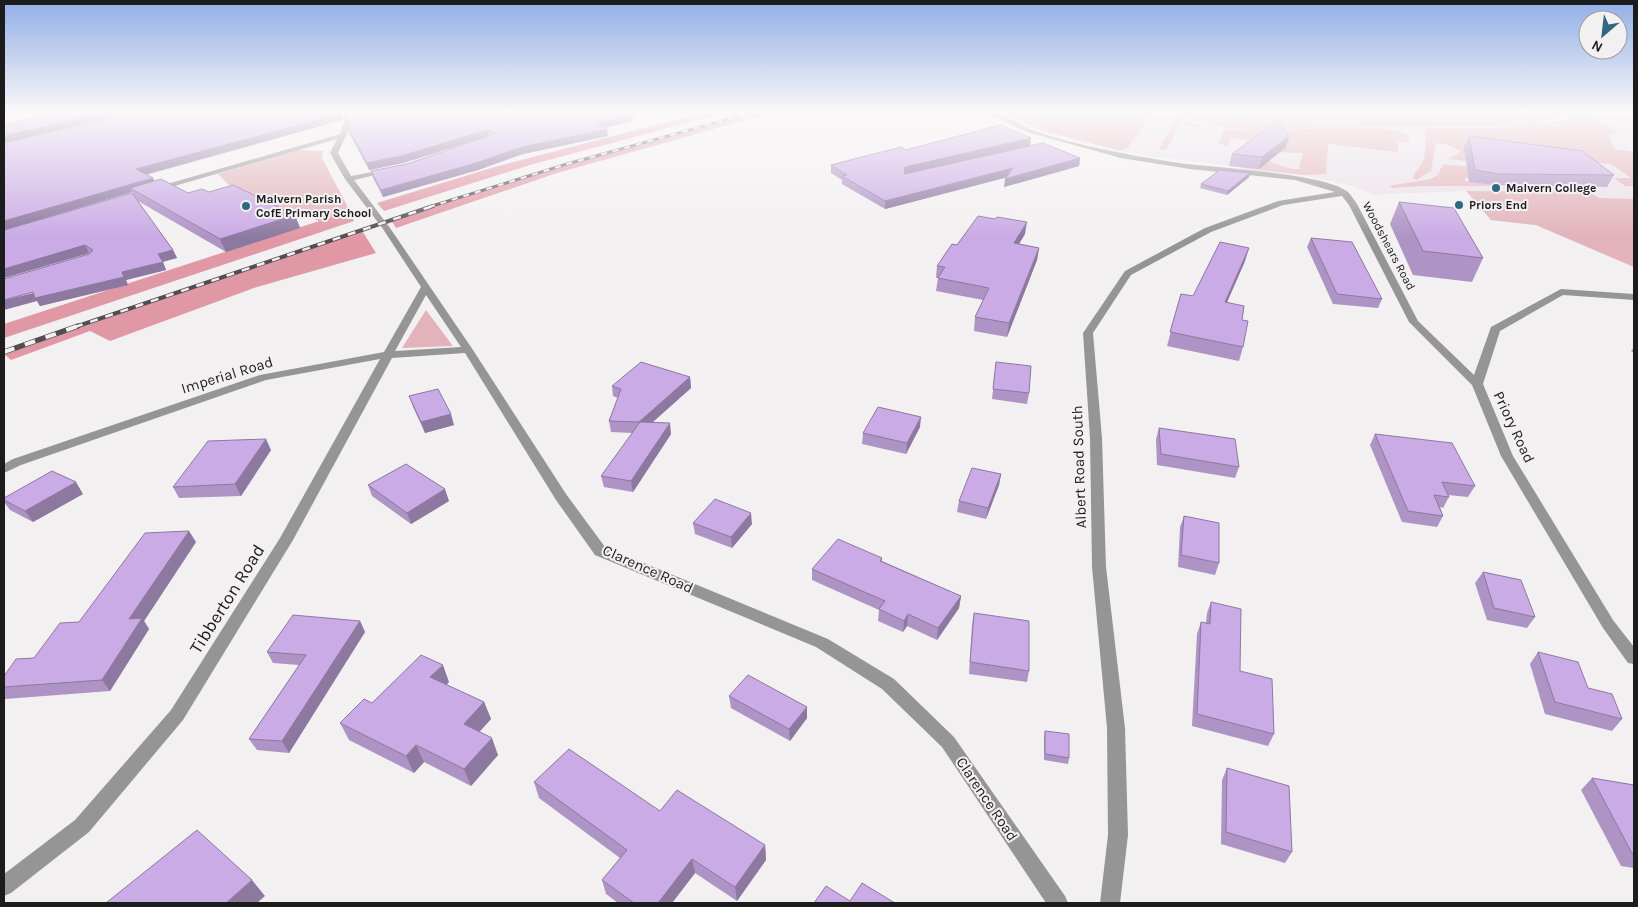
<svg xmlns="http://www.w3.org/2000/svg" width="1638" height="907" font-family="Karla,sans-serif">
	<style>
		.built { fill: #eae1e9 }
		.green { fill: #e2b3ba }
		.forest { fill: #e098a5 }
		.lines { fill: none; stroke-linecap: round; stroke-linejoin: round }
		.street { fill: #969595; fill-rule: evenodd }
		.rail-far2-casing { stroke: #504e4f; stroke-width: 3 }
		.rail-far1-casing { stroke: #504e4f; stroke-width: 4 }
		.rail-casing { stroke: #504e4f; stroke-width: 5.5 }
		.rail-far2 { stroke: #f3f0f2; stroke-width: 2; stroke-dasharray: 6; stroke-linecap: butt }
		.rail-far1 { stroke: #f3f0f2; stroke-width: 2.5; stroke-dasharray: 8; stroke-linecap: butt }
		.rail { stroke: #f3f0f2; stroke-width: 4; stroke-dasharray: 11; stroke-linecap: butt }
		.wall { fill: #ae93c5 }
		.shaded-wall { fill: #8d78a0 }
		.building { fill: #caabe5; stroke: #8d78a0 }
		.poi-dot { fill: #306882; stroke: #f3f0f2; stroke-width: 2 }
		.labels { text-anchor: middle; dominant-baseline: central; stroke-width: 4; stroke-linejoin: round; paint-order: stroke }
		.far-poi-label { font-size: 12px; font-weight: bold; fill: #1d1c1d; stroke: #f3f0f2; text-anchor: start }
		.far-street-label { font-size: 12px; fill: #1d1c1d; stroke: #f3f0f2 }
		.street-label { font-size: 15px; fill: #1d1c1d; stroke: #f3f0f2 }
		.near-street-label { font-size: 18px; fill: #1d1c1d; stroke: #f3f0f2 }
	</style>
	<rect width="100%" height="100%" fill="#f3f0f2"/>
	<path class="built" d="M999,111h635v156l-98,-42 -45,-5 -25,-29 -81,3 -10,2 -22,-10 -51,-11 -158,-20 -45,-9 -56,-15z"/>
	<path class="green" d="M999,111h164v3h-12l-22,32 -7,5 -79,-20z
		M1180,111h404l-53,13 -16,2 -284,2 -24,-4 -28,-9z
		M1178,117l22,8 -1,2 -19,-2 -14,25 -7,-1z
		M1578,117l18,2 6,6 8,1 8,8h-10l7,15 19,3v34h-9l-11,-8h17l-20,-14 -39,-3 -107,-14 1,14 -17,-2 12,-8 -13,-6 -12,-2 -5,28 -15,9 -3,-2c2,-8 7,-10 10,-17 4,-12 2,-21 2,-33 52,0 103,2 153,-11z
		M1382,128l17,3 9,4 1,7h-11v10l-70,-8 -2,30 -24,1 -61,-7c4,-2 10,-8 14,-8 15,-3 29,11 44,9l4,-16 -28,-1 -25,-11 -19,-3 -3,8 -10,-2 6,-15z
		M298,150l25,1 -1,7 28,53 -31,10 -27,-13 -19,7 -39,-25 -16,-16z
		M1443,164l28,3 2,12 -8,-1v3l33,5h-79l-27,2 -3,-2 41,-7 8,-4z
		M1466,191l122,1 12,6 34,1v68l-98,-42 -45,-5z
		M426,310l27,36 -51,2z"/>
	<path class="forest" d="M709,111h22l-201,54 -146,46 -7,-8 114,-35z
		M764,111h14l-221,62 -161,55 -5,-8c123,-40 247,-77 373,-109z
		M350,211l4,10 -350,117v-14z
		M361,229l15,24 -119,34 -147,54 -20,-10 -79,29 -7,-6z"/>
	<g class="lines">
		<path class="street" d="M343,111h6l2,6 -1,10 -12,26 13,23 37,-7 4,2 -38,9 36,48 83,122 93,144 39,53 223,92 66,40 60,58 111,159 3,7h-22l-104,-156 -60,-58 -66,-42 -221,-92 -39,-55 -91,-147 -73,5 -99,182 -110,180 -94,112 -78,61 -7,3v-22l71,-54 96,-110 109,-172 100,-179 -114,21 -245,85 -17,8v-9l9,-5 247,-84 124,-23 37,-65 -38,-58 -38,-50 -15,-26 7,-14 -218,63 -7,-2 228,-66 4,-12zM426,295l35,52 -66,4z
			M983,111c16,-2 33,13 49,19 45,16 93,24 140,32 37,6 151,10 176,30 3,3 6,8 9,12l61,117 56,54 17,-48 70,-38 73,5v6l-71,-5 -63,36 -17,53 30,72 100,164 21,27v17l-6,-1 -25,-35 -102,-172 -29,-71 -63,-63 -60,-117 -7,-9 -59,9 -72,27 -80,43 -38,58 9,105 4,129 19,161 3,107 -8,68h-20l8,-68 -1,-107 -15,-161 -2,-129 -7,-105 42,-62 80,-43 73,-27 57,-9 -40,-12 -105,-11 -69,-11 -94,-26z"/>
		<g class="rail-far2-casing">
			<path id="rail-far2" d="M429,207l138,-43 191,-53"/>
		</g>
		<g class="rail-far1-casing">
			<path id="rail-far1" d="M75,327l358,-121"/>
		</g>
		<g class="rail-casing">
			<path id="rail" d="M4,352l74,-26"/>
		</g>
		<use href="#rail-far2" class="rail-far2"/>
		<use href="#rail-far1" class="rail-far1"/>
		<use href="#rail" class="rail"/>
	</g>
	<path class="wall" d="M34,111h308v9l-196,55 7,3 1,3 34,12 21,-1 86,23 5,13 -74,24 -88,-51 35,49 4,8 -14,4 3,8 -40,10 2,5 -88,21 -3,-5 53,-48 -86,25v-48l130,-34 -2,-4 -128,38v-87l36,-26 -3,-1z
		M351,111l282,4v6l-28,7 3,8 -85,18 -45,16 -95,27 -10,-19 -2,-7 36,-7 69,-24 -73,23 -34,7 -19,-35 -2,-7 6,-11h-1z
		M1289,136l-3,11 -27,22 -30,-3 3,-12z
		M1469,136l145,39 -7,12 -114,-2 -24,-3 -5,-35z
		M1031,138l-1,8 50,12 -1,8 -75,21 3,-10 -122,32 -43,-25v-4l-11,-7v-8l75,-15z
		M1249,177l-22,18 -27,-7 1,-4z
		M1399,202l84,56 -11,24 -59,-7 -23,-51z
		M1025,234l-6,10 20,4 -2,12 -30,77 -33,-6 1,-14 8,-17 -47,-9 2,-13h-2l1,-12 20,-21z
		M1311,238l71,61 -4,9 -45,-4 -26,-57z
		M1245,261l-18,41 15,18 1,27 -4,14 -72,-15 14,-52 12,2z
		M1634,347v6l-3,-2z
		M996,362l33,31 -2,11 -35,-5z
		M690,377l1,11 -39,35 19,11 -38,58 -29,-5 -3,-11 32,-43 -22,-1 -2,-11 9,-23 -5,-2 -1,-10z
		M409,396l45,29 -29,8 -12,-26z
		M920,427l-14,27 -44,-10 1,-11z
		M1159,428l80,39 -4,11 -78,-13 -1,-26z
		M1375,434l100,52 -7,11 -20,-2 1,2 -6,11 -3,-1 3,9 -6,11 -35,-5 -32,-77z
		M271,450l-30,46 -62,2 -6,-11z
		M1001,474l-2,11 -13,34 -29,-7 2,-11z
		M368,485l81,16 -38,23 -39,-28z
		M83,494l-50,28 -23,-12 -6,-8v-4z
		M1184,516l35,47 -4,12 -37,-8 2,-40z
		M693,523l59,1 -20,24 -37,-14z
		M196,542l-52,79 5,8 -39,62 -105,8 -1,-2v-21l30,-18 45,-36z
		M882,558v3l79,35 -2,12 -22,32 -30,-14 -4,6 -25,-11 1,-11 -67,-30v-11z
		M1483,572l52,45 -8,11 -40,-8 -12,-37z
		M1211,602l29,69 34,63 -6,12 -76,-20 5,-92 4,-12 5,1 1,-10z
		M974,613l55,58 -2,11 -58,-8 3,-49z
		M360,621l5,11 -76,121 -32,-3 -8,-11 50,-74 -26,-2 -6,-11z
		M1538,652l84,67 -10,12 -67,-17 -15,-50z
		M449,682l-3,3 38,17 7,17 -12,13 19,23 -27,31 -47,-24 -10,11 -65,-33 -9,-17 32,-20z
		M729,696l78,11v11l-17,23 -59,-33z
		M1045,731l24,27 -1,6 -24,-4v-24z
		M1227,768l65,84 -7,11 -64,-19 1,-64z
		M1592,778l42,7v83l-13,-2 -40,-76z
		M534,782l126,29 105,34 1,15 -29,41 -42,-28 -23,30h-54l-12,-9 -4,-14 18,-22 -81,-60z"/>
	<path class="shaded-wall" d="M111,111h29l-136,32v-7z
		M340,111h2v9l-203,56 -3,-7z
		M351,111h8l2,4 -8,2z
		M633,115v6l-35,8 -1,-6z
		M607,129l1,7 -85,18 -45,16 -95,27 -2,-7 141,-43z
		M488,130l1,6 -86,27 -34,7 -2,-7z
		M1289,136l-3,11 -27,22 3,-12z
		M1031,138l-1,8 -126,36 1,-15z
		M1080,158l-1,8 -75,21 1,-8z
		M1013,168l-1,8 -127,33v-8z
		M1250,173l-1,4 -22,18 1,-4z
		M153,178l3,7 -26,3 2,4 -128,38v-9z
		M295,215l5,13 -74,24 -6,-13z
		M1027,222l-2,12 -13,21 2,-12z
		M85,245l4,8 -85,25v-9z
		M1039,248l-2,12 -30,77 2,-14z
		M1249,248l-4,13 -24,55 4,-14z
		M173,250l4,8 -16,4 -3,-8z
		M163,262l3,8 -40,10 2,5 -88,21 -3,-5 -33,9v-10l118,-28z
		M690,377l1,11 -51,45 -1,-11z
		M451,414l3,11 -29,8 -4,-11z
		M921,417l-1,10 -14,27 1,-11z
		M670,423l1,11 -38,58 -2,-11z
		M266,439l5,11 -30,46 -6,-12z
		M1001,474l-2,11 -13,34 2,-11z
		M76,482l7,12 -50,28 -8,-11z
		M445,489l4,12 -38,23 -4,-11z
		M751,513l1,11 -20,24 -1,-11z
		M189,531l7,11 -52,79 5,8 -39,62 -8,-11 27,-61z
		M961,596l-2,12 -22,32 1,-12z
		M908,614l-1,12 -4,6 1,-11z
		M360,621l5,11 -76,121 -7,-12z
		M443,665l6,17 -12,12 -7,-17z
		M484,702l7,17 -20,22 -7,-17z
		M807,707v11l-17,23 -1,-12z
		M492,738l6,17 -27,31 -7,-17z
		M416,745l8,17 -10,11 -8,-17z
		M765,845l1,15 -29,41 -2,-14z
		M692,859l3,14 -23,30h-14z
		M252,880l13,16 -8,7h-31z"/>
	<path class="building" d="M37,111h74l-107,25v-11l47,-11z
		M138,111h202v3l-204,55 17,9 -149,43v-78z
		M358,111h269l6,4 -36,8 10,6 -85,18 -46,16 -95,27 -10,-19 36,-7 87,-30 1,-2 -7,-2 -87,26 -34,7 -19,-35z
		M1277,121l12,15 -27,21 -30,-3z
		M1000,125l31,13 -126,29 -1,7 139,-31 37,15 -75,21 8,-11 -128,33 -43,-25 5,-1 -16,-10 70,-18 5,3z
		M1469,136l113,15 32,24 -115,-1 -24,-4z
		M1220,170l30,3 -22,18 -27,-7z
		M161,179l27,14 14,-4 7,3 24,-7 62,30 -75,24 -90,-51z
		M132,193l41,57 -15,4 5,8 -41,10 2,5 -89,21 -2,-6 -29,8v-21l85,-25 4,-4 -8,-5 -81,24v-39z
		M1399,202l55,6 29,50 -60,-7z
		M978,216l17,3 2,-2 30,5 -13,21 25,5 -30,75 -34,-6 14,-29 -51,-10 7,-11 -8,-1 15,-22 5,1z
		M1311,238l41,4 30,57 -45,-5z
		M1220,242l29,6 -24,54 19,4 -2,14 6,1 -5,26 -73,-15 11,-38 12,2z
		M641,362l49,15 -51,45 -30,-1 12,-32 -9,-3z
		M996,362l35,4 -2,27 -36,-4z
		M438,389l13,25 -30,8 -12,-26z
		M878,407l43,10 -14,26 -44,-10z
		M640,422l30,1 -39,58 -30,-5z
		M1159,428l76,11 4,28 -78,-13z
		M1375,434l77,9 23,43 -33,-4 7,15 -15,-2 9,21 -35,-5z
		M266,439l-31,45 -62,3 35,-46z
		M406,464l39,25 -38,24 -39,-28z
		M972,468l29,6 -13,34 -29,-7z
		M52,471l24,11 -51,29 -21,-11v-2z
		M715,499l36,14 -20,24 -38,-14z
		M1184,516l35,7v40l-38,-8z
		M189,531l-60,88 13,-1 -40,62 -98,7v-11l12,-17 18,-1 26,-35 19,-1 66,-89z
		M838,539l44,19 -2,3 81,35 -23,32 -30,-14 -4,7 -25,-12 6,-8 -73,-32z
		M1483,572l38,8 14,37 -41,-9z
		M1211,602l30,7 -1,62 32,8 2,55 -77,-20 4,-92 9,2z
		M974,613l55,8v50l-59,-9z
		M293,615l67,6 -78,120 -33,-2 57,-84 -39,-3z
		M1538,652l40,10 10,26 24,6 10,25 -67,-17z
		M421,655l22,10 -13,12 54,25 -20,22 28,14 -28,31 -48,-24 -10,11 -66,-33 24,-24 8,4z
		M748,675l59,32 -18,22 -60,-33z
		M1045,731l24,3v24l-24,-4z
		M569,749l91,62 17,-21 88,55 -30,42 -43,-28 -34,44h-24l-32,-23 25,-30 -93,-68z
		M1227,768l62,18 3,66 -66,-20z
		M1592,778l42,7v70h-1z
		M197,830l55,50 -26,23h-120z
		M862,883l33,20h-81l12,-17 24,15z"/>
	<linearGradient id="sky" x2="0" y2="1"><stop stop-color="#90aee6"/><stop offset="0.47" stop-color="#faf8f9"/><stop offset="1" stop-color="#faf8f9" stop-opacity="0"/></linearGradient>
	<rect width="1638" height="238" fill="url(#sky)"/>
	<g class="poi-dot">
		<circle cx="1496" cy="188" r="5"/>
		<circle cx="1459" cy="205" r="5"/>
		<circle cx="246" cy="206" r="5"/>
	</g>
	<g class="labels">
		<g class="far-poi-label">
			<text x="1506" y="188">Malvern College</text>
			<text x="256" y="199">Malvern Parish<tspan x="256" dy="14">CofE Primary School</tspan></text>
			<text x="1469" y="205">Priors End</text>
		</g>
		<g class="far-street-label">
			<text transform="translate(1389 246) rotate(62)">Woodshears Road</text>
		</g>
		<g class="street-label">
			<text transform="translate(227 375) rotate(-17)">Imperial Road</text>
			<text transform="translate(1514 427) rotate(65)">Priory Road</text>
			<text transform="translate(1079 467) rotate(-92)">Albert Road South</text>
			<text transform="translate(648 569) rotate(24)">Clarence Road</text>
			<text transform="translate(987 799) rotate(56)">Clarence Road</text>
		</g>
		<g class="near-street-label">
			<text transform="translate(227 599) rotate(-58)">Tibberton Road</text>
		</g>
	</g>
	<rect width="1638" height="907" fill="none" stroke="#1d1c1d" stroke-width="10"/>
	<g transform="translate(1603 35) rotate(208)"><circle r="24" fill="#f3f0f2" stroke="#9d9b9d"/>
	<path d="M0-4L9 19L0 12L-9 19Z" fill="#306882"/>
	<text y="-8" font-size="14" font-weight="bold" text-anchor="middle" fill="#1d1c1d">N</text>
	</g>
</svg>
